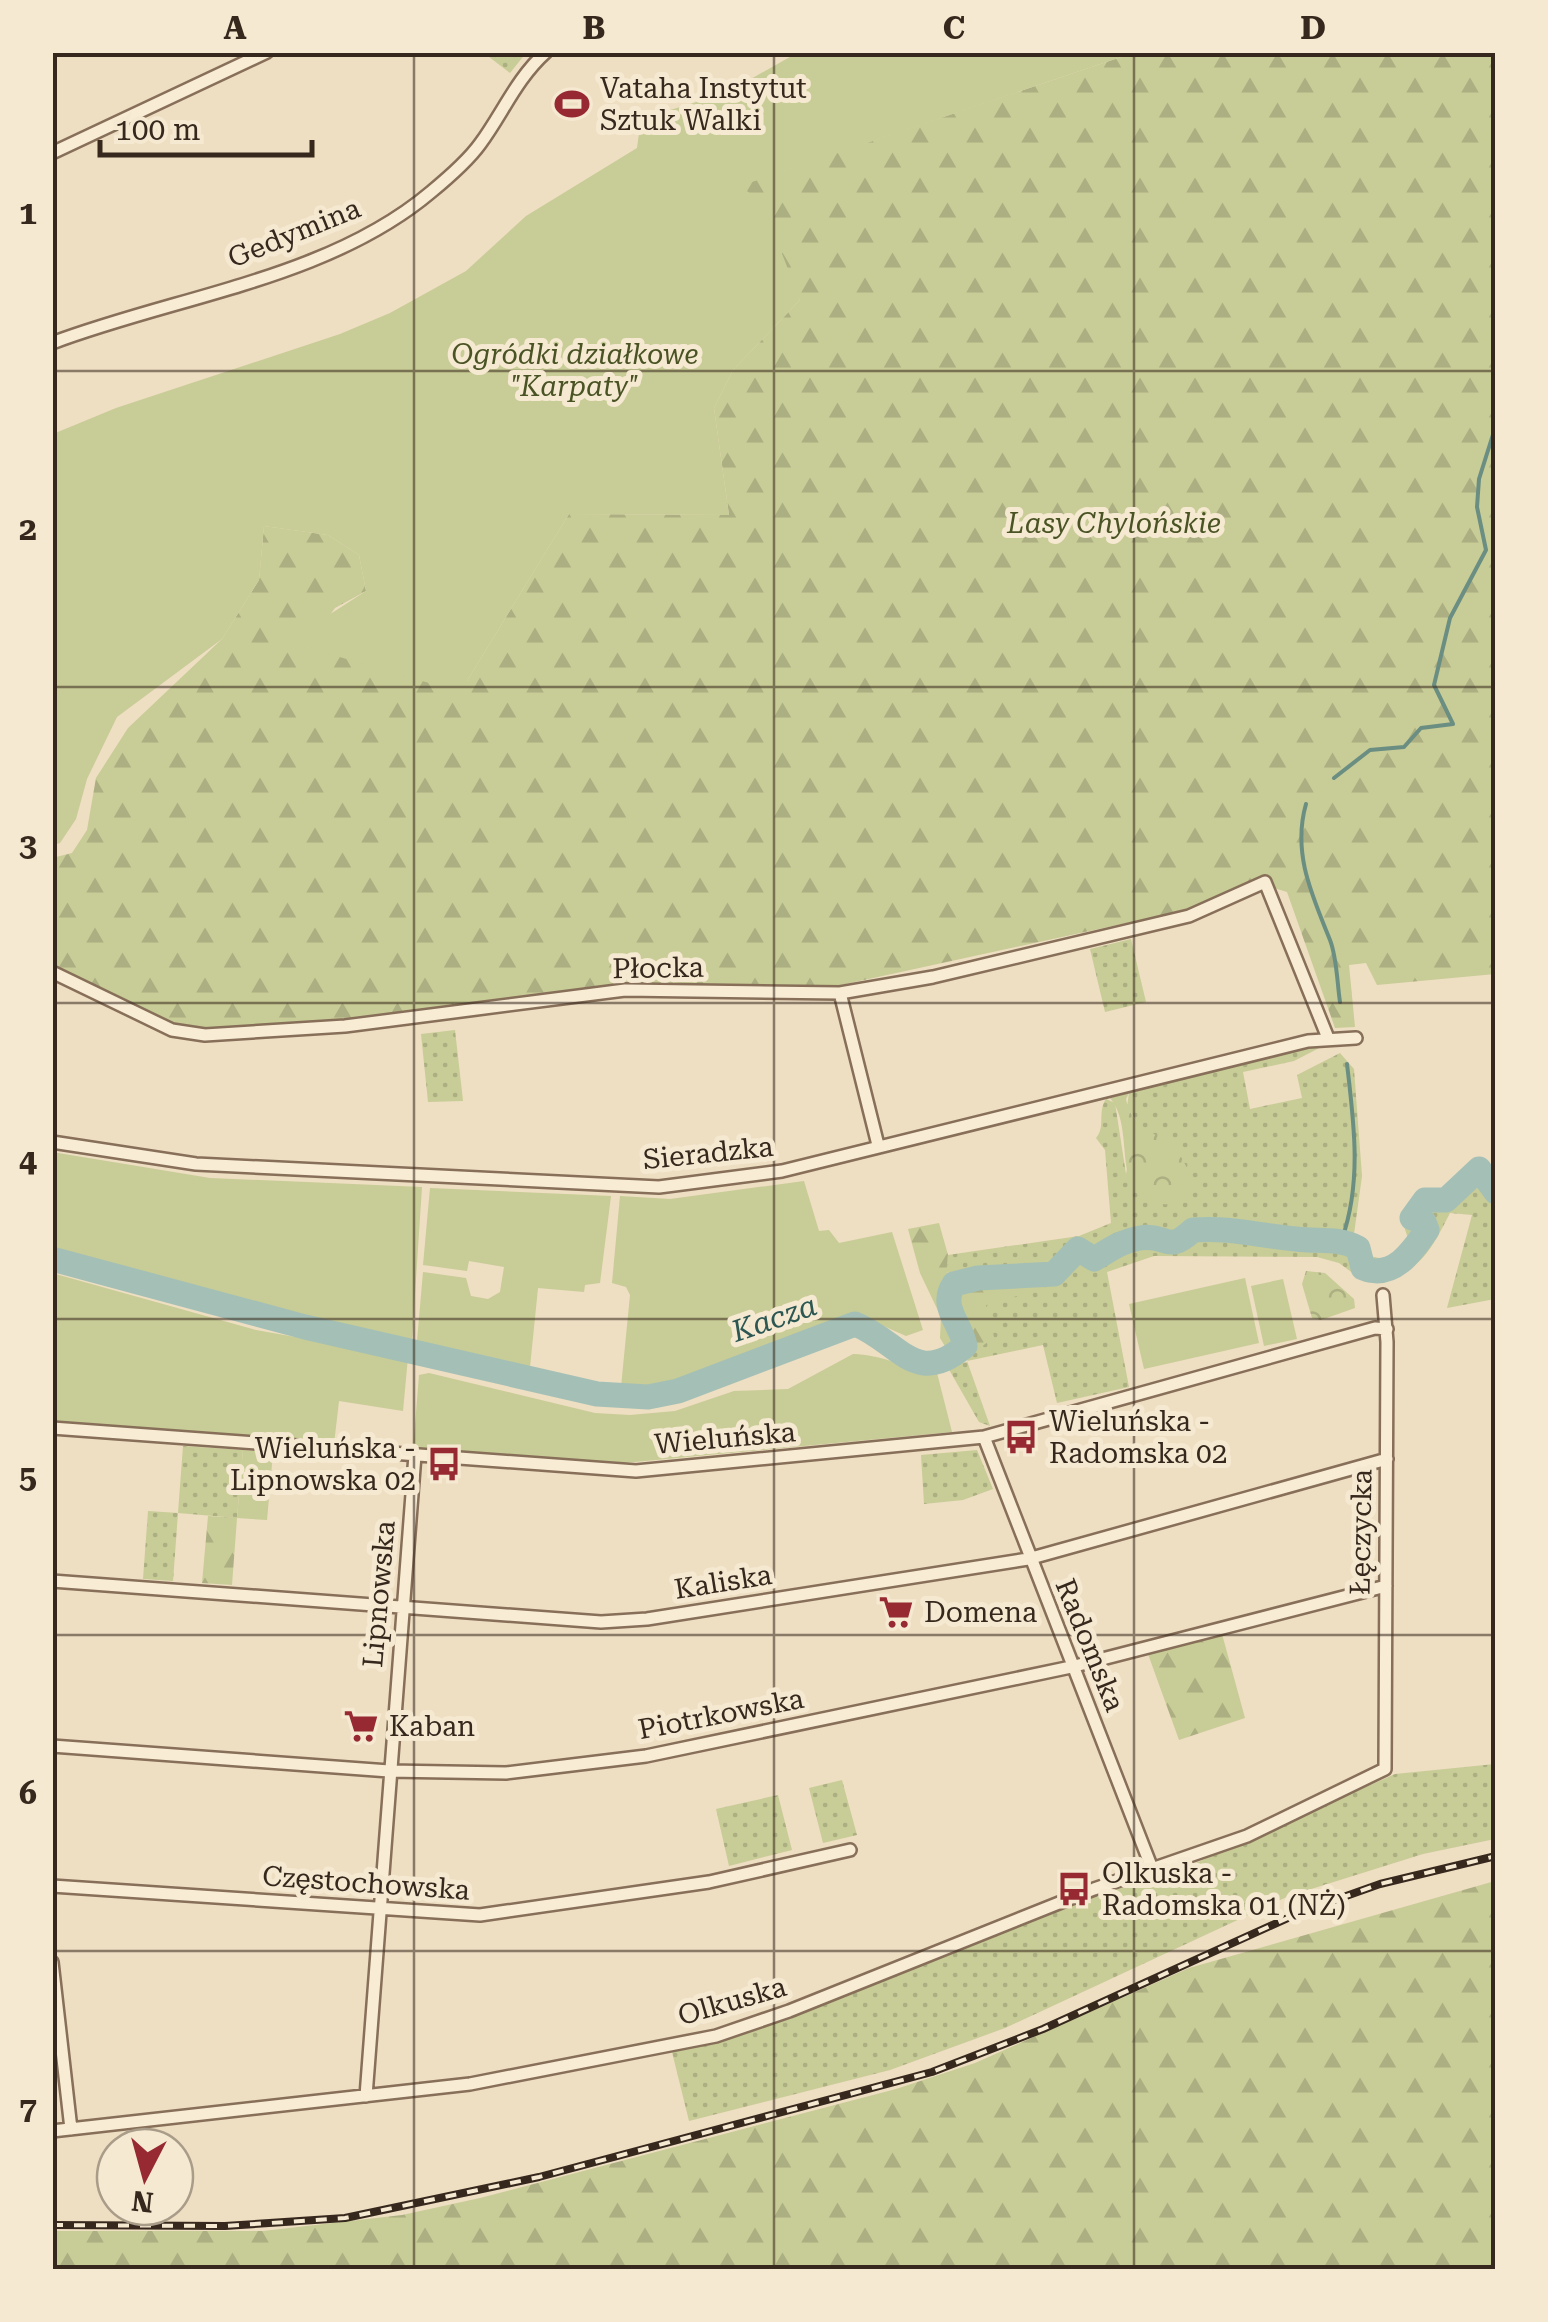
<svg xmlns="http://www.w3.org/2000/svg" width="1548" height="2322" font-family="'Roboto Serif',serif">
	<style>
		.grass { fill: url(#grass-dots) }
		.forest { fill: url(#forest-firs) }
		.park { fill: url(#park-crowns) }
		.garden { fill: #c8cc96 }
		.lines { fill: none; stroke-linecap: round; stroke-linejoin: round }
		.stream { stroke: #6b8e83; stroke-width: 4 }
		.river { stroke: #a4c0b6; stroke-width: 25 }
		.street-casing { stroke: #876f59; stroke-width: 16 }
		.street { stroke: #f8ecd5; stroke-width: 11 }
		.rail-casing { stroke: #37281d; stroke-width: 8 }
		.rail { stroke: #f5e9d1; stroke-width: 4; stroke-dasharray: 11; stroke-linecap: butt }
		.grid { fill: none; stroke: #37281d; stroke-width: 2.5; stroke-opacity: 0.55 }
		.labels { text-anchor: middle; dominant-baseline: central; stroke-width: 10; stroke-linejoin: round; paint-order: stroke }
		.poi-label { font-size: 28px; fill: #37281d; stroke: #f5e9d1; text-anchor: start }
		.street-label { font-size: 28px; fill: #37281d; stroke: #f5e9d1 }
		.park-label { font-size: 28px; font-style: italic; fill: #4a5324; stroke: #f5e9d1 }
		.water-label { font-size: 30px; font-style: italic; fill: #2d5752; stroke: #f5e9d1 }
		.neatline { fill: none; stroke: #37281d; stroke-width: 4 }
		.grid-label { font-size: 32px; text-anchor: middle; font-weight: bold; fill: #37281d }
	</style>
	<defs>
		<pattern id="grass-dots" width="8" height="8" patternUnits="userSpaceOnUse" patternTransform="scale(2.5)"><rect width="8" height="8" fill="#c8cc96"/><path d="M2 2h.1M6 6h.1" fill="none" stroke="#acaf81" stroke-width="1.8" stroke-linecap="round"/></pattern>
		<pattern id="forest-firs" width="22" height="20" patternUnits="userSpaceOnUse" patternTransform="scale(2.5)"><rect width="22" height="20" fill="#c8cc96"/><path d="M5 1l3.5 6h-7zM16 11l3.5 6h-7z" fill="#acaf81"/></pattern>
		<pattern id="park-crowns" width="20" height="18" patternUnits="userSpaceOnUse" patternTransform="scale(2.5)"><rect width="20" height="18" fill="#c8cc96"/><path d="M2 6a3 3 0 1 1 6 0M12 15a3 3 0 1 1 6 0" fill="none" stroke="#acaf81"/></pattern>
	</defs>
	<rect width="100%" height="100%" fill="#eedec2"/>
	<path class="grass" d="M484,53h42l-16,20z
		M1131,939l15,63 -41,10 -15,-63z
		M455,1030l8,71 -35,1 -7,-68z
		M1327,1044l-33,17 -51,11 7,37 52,-11 -5,-23 43,-22 14,16 8,107 -8,58 10,21 30,6 14,-23 -6,-17c7,-26 27,-21 44,-32 12,-8 22,-17 33,-25l6,2 10,21v112l-48,9 25,-93 -22,-2c-23,45 -34,64 -85,69l-26,-19 -22,-6 -163,-1 -47,16 22,115 -72,16 -14,-58 -76,16 23,65 -11,-4 -32,-56 20,-4 19,-57 37,-39 -78,7 3,-18 131,-19 32,-13 -6,-73 -9,-12c10,-11 1,-26 10,-39l9,4 11,71 11,-52 -10,-15 2,-14z
		M183,1446l60,4 -6,68 -59,-5 -5,68 -30,-2 5,-68 30,2z
		M977,1450l16,39 -30,11 -39,4 -3,-49z
		M1495,1764v75l-72,15 -134,42 -284,132 -115,42 -201,51 -17,-69 68,-17 355,-139 83,-25 217,-97z
		M842,1780l15,55 -34,8 -14,-55z
		M778,1795l14,55 -63,16 -13,-57z"/>
	<path class="forest" d="M1133,53h362v921l-118,11 -11,-22 -17,2 6,62 -20,1 -48,-136 -36,-11 -60,28 -350,76h-217l-278,35 -157,10 -136,-64 -1,-108 20,-5 15,-23 9,-52 32,-50 94,-89 37,-59 5,-54 64,9 31,20 7,36 -31,17 -29,39 161,34 102,-167 160,1 -15,-107 19,-38 67,-70 -62,-114z
		M939,1223l9,32 -2,18 78,-7 -3,29 -35,10 8,32 -33,26 -7,-17 -8,2 -6,-10 1,-21 -21,-44 -12,-44z
		M208,1516l29,2 -5,67 -30,-2z
		M1222,1634l23,84 -66,22 -31,-86z
		M1495,1881v388h-1442v-38h210l139,-16 78,-17 416,-109 79,-26 214,-95z"/>
	<path class="park" d="M1129,1093l-3,6c7,42 57,30 65,85l-20,20c-67,4 -32,-72 -61,-106z
		M1306,1271l19,2 29,26 1,9 -34,12 -9,-2 -10,-34z"/>
	<path class="garden" d="M797,53h336l-393,133 22,16 38,98 -67,70 -19,38 15,107 -160,-1 -102,167 -38,2 -124,-36 2,-18 59,-38 -7,-36 -31,-20 -64,-9 -5,54 -37,59 -105,78 -30,62 -11,40 -16,24 -7,2v-411l63,-26 224,-74 50,-21 76,-42 60,-55 111,-68 3,-22 16,-2 -2,-9 72,-22z
		M52,1152l158,26 212,9 -10,153 -30,-7 -6,5c-108,-23 -215,-61 -323,-89z
		M804,1181l15,50 10,-1 10,13 53,-11 31,98 -17,6 -36,-16 -23,-1 -60,27 -120,40 -46,1 9,-92 -4,-8 -14,-4 8,-87 50,3z
		M430,1188l181,8 -11,87 -15,2 -1,7 -46,-4 -8,79 -113,-26 6,-69 43,6 5,18 17,3 12,-7 4,-25 -35,-6 -2,10 -44,-6z
		M52,1273l204,57 152,27 -5,54 -64,-10 -5,43 -281,-22z
		M1245,1278l14,65 -115,26 -15,-65z
		M1283,1279l14,60 -33,7 -13,-60z
		M853,1354c30,0 59,18 83,15l16,63 -328,31 -211,-13 6,-75 10,-2 166,40 35,2 45,-4 59,-20 54,-2z
		M243,1450l30,3 -6,67 -30,-2z"/>
	<g class="lines">
		<path class="stream" d="M1334,778l36,-28 34,-3 17,-19 32,-4 -19,-39 16,-67 36,-68 -9,-43 2,-28 17,-54
			M1306,804c-14,49 6,91 24,136 7,18 7,42 10,62
			M1342,1239c20,-57 12,-116 5,-175"/>
		<path class="river" d="M52,1259l253,68 292,67 51,3 30,-6 177,-67c45,18 60,64 110,22 -4,-23 -26,-39 -11,-62l24,-6 76,-4 24,-25 16,10c16,-9 27,-18 46,-21 28,-5 26,17 53,-8 38,-3 66,6 103,9 23,3 41,-2 62,9l5,20c30,12 49,-16 64,-38l-3,-8 -12,-4 13,-18h21l33,-31 17,23"/>
		<g class="street-casing">
			<path id="street" d="M52,153l215,-101
				M52,343c124,-47 276,-64 379,-151 17,-14 36,-30 49,-48 23,-31 36,-65 66,-92
				M52,972l120,58 33,5 140,-9 280,-36 215,3 93,-16 256,-61 76,-34 63,156
				M840,993l38,152
				M52,1142l144,22 463,23 123,-16 526,-130 48,-3
				M52,1428l584,43 348,-34 391,-109 12,1
				M984,1437l169,434
				M52,1581l549,41 46,-3 381,-60 359,-100
				M52,1746l337,25 117,2 140,-17 425,-89 315,-81
				M52,1886l428,29 229,-33 141,-32
				M52,1962l19,167
				M366,2096l49,-641
				M52,2131l418,-47 246,-48 73,-25 305,-122 153,-53 138,-67 2,-427 -4,-47"/>
		</g>
		<use href="#street" class="street"/>
		<g class="rail-casing">
			<path id="rail" d="M52,2225l173,1 120,-8 194,-41 393,-105 111,-43 258,-117 79,-28 116,-28"/>
		</g>
		<use href="#rail" class="rail"/>
	</g>
	<path class="grid" d="M414,52v2218M774,52v2218M1134,52v2218M52,371h1444M52,687h1444M52,1003h1444M52,1319h1444M52,1635h1444M52,1951h1444"/>
	<defs>
		<g id="stadium-bare" transform="scale(2.7)"><path d="M0-5a6.5 5 0 1 0 0 10a6.5 5 0 1 0 0-10ZM-3.5-1.8h7v3.6h-7Z" fill="#962931" stroke="#f5e9d1" stroke-width="2.5" paint-order="stroke"/></g>
		<g id="bus-bare" transform="scale(2.7)"><path d="M-5-6H5V4H4V6H2V4H-2V6H-4V4H-5ZM-3.5-4V0h7V-4ZM-3.5 1.2v1.5H-2V1.2ZM2 1.2v1.5H3.5V1.2Z" fill="#962931" stroke="#f5e9d1" stroke-width="2.5" paint-order="stroke"/></g>
		<g id="supermarket-bare" transform="scale(2.7)"><path d="M-6-5.5h2.5l.6 2H6L4.5 2H-2.5L-4.4-4H-6ZM-1.5 3.2a1.3 1.3 0 1 0 .1 0ZM3 3.2a1.3 1.3 0 1 0 .1 0Z" fill="#962931" stroke="#f5e9d1" stroke-width="2.5" paint-order="stroke"/></g>
	</defs>
	<g fill-rule="evenodd">
		<use href="#stadium-bare" x="572" y="104"/>
		<use href="#bus-bare" x="1021" y="1437"/>
		<use href="#bus-bare" x="444" y="1464"/>
		<use href="#supermarket-bare" x="896" y="1612"/>
		<use href="#supermarket-bare" x="361" y="1726"/>
		<use href="#bus-bare" x="1074" y="1889"/>
	</g>
	<g class="labels">
		<g class="poi-label">
			<text x="600" y="88">Vataha Instytut<tspan x="600" dy="32">Sztuk Walki</tspan></text>
			<text x="1049" y="1421">Wieluńska -<tspan x="1049" dy="32">Radomska 02</tspan></text>
			<text x="416" y="1448" text-anchor="end">Wieluńska -<tspan x="416" dy="32">Lipnowska 02</tspan></text>
			<text x="924" y="1612">Domena</text>
			<text x="389" y="1726">Kaban</text>
			<text x="1102" y="1873">Olkuska -<tspan x="1102" dy="32">Radomska 01 (NŻ)</tspan></text>
		</g>
		<g class="street-label">
			<text transform="translate(294 233) rotate(-22)">Gedymina</text>
			<text transform="translate(658 968) rotate(-1)">Płocka</text>
			<text transform="translate(708 1153) rotate(-6)">Sieradzka</text>
			<text transform="translate(725 1438) rotate(-5)">Wieluńska</text>
			<text transform="translate(1361 1532) rotate(-89)">Łęczycka</text>
			<text transform="translate(723 1582) rotate(-9)">Kaliska</text>
			<text transform="translate(379 1594) rotate(-85)">Lipnowska</text>
			<text transform="translate(1090 1645) rotate(68)">Radomska</text>
			<text transform="translate(721 1714) rotate(-11)">Piotrkowska</text>
			<text transform="translate(366 1883) rotate(4)">Częstochowska</text>
			<text transform="translate(732 2001) rotate(-16)">Olkuska</text>
		</g>
		<g class="park-label">
			<text x="575" y="354">Ogródki działkowe<tspan x="575" dy="32">"Karpaty"</tspan></text>
			<text x="1114" y="523">Lasy Chylońskie</text>
		</g>
		<g class="water-label">
			<text transform="translate(774 1318) rotate(-19)">Kacza</text>
		</g>
	</g>
	<rect width="1548" height="2322" fill="none" stroke="#f5e9d1" stroke-width="110"/>
	<g transform="translate(145 2177) rotate(186)"><circle r="48" fill="#f5e9d1" stroke="#a99c89" stroke-width="2.5"/>
	<path d="M0-8L18 38L0 25L-18 38Z" fill="#962931"/>
	<text y="-15" font-size="28" font-weight="bold" text-anchor="middle" fill="#37281d">N</text>
	</g>
	<path d="M100 140v15h212v-15" fill="none" stroke="#37281d" stroke-width="5"/>
	<text x="115" y="140" font-size="30" fill="#37281d" stroke="#f5e9d1" stroke-width="8" paint-order="stroke">100 m</text>
	<rect x="55" y="55" width="1438" height="2212" class="neatline"/>
	<g class="grid-label">
		<text x="235" y="39">A</text>
		<text x="594" y="39">B</text>
		<text x="954" y="39">C</text>
		<text x="1313" y="39">D</text>
		<text x="28" y="224">1</text>
		<text x="28" y="540">2</text>
		<text x="28" y="856">3</text>
		<text x="28" y="1172">4</text>
		<text x="28" y="1488">5</text>
		<text x="28" y="1804">6</text>
		<text x="28" y="2120">7</text>
	</g>
</svg>
